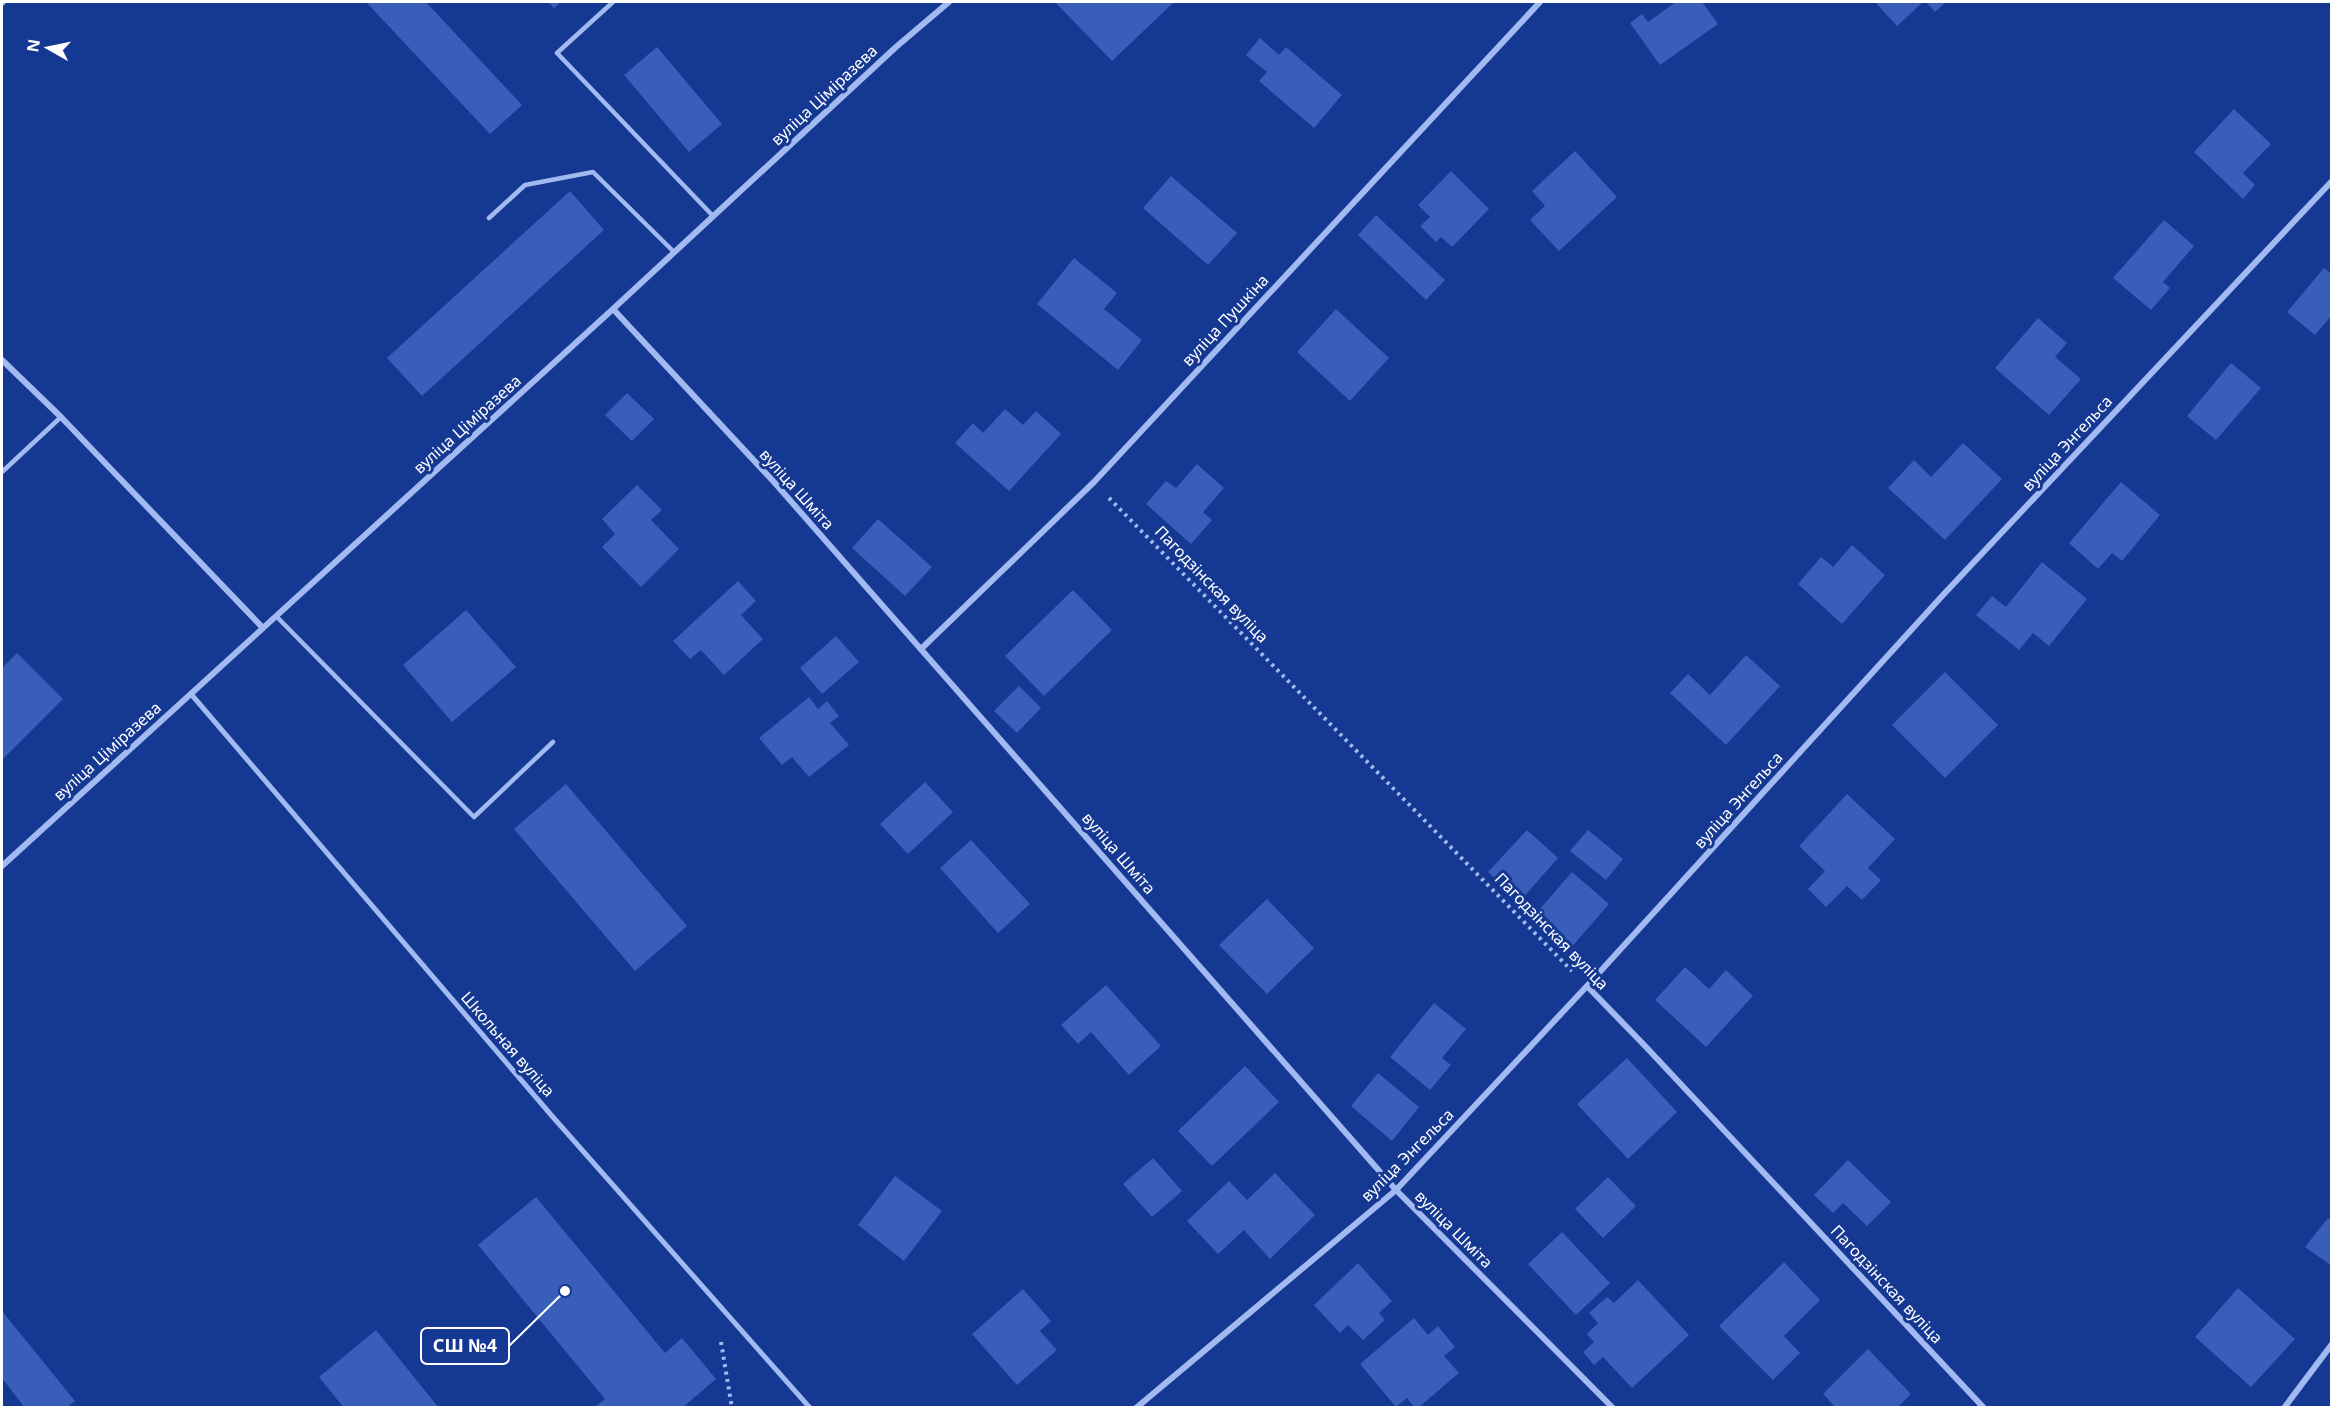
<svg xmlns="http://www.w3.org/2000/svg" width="2333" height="1409" font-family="'Noto Sans',sans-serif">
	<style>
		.building { fill: #395eb9 }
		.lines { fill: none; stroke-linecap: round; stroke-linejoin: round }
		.path { stroke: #a2baf1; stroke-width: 4; stroke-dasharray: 3 4.5; stroke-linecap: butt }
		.service { stroke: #a2baf1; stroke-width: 4.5 }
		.pedestrian { stroke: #a2baf1; stroke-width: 5 }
		.minor { stroke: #a2baf1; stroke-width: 6 }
		.labels { text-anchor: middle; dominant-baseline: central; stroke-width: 6; stroke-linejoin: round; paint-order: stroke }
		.street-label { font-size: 16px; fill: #fff; stroke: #153892 }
		.leader { fill: none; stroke: #fff; stroke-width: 2 }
		.callout-dot { fill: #fff; stroke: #153892; stroke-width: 2 }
		.callout { fill: #153892; stroke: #fff; stroke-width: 2 }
		.callout-label { font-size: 18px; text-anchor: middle; font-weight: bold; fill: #fff }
	</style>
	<rect width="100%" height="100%" fill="#153892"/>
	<path class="building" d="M366,2h60l96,103 -32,29z
		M548,2h13l-7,6z
		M1055,2h116l2,1 -61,58z
		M1676,2h26l16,22 -58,41 -30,-42 12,-9 6,8z
		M1875,2h48l-26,24z
		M1926,2h20l-11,10z
		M1260,38l19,17 7,-8 56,48 -28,33 -55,-47 8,-9 -21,-17z
		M657,47l65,77 -33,28 -65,-77z
		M2234,109l37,35 -28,29 12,12 -12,14 -49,-47z
		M1575,151l42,46 -58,54 -29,-31 15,-14 -13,-15z
		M1451,171l38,38 -37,38 -11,-10 -5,5 -16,-16 10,-9 -12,-12z
		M1171,176l66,57 -29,32 -65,-57z
		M570,191l34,39 -182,166 -35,-38z
		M1376,215l69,65 -19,20 -68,-65z
		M2164,220l30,26 -31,36 7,6 -19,22 -38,-32z
		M1074,258l43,35 -13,16 38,31 -24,30 -81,-66z
		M2324,268l8,6v41l-17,20 -28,-23z
		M1336,309l53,49 -39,43 -53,-49z
		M2038,318l29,25 -12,14 26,22 -32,36 -54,-47z
		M2231,363l30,25 -45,52 -29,-24z
		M627,393l27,26 -22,22 -27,-26z
		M1005,409l18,16 13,-14 25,23 -52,57 -54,-48 18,-20 10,10z
		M1963,443l39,36 -57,61 -57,-52 26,-28 17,17z
		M1197,464l27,24 -21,24 9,8 -21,24 -45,-40 20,-23 10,7z
		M2121,482l39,33 -38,46 -10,-8 -14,16 -29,-26z
		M637,485l25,25 -11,10 28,29 -38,38 -39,-40 13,-13 -13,-15z
		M878,519l54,48 -27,29 -53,-48z
		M1852,545l33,30 -43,49 -44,-40 23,-27 12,10z
		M2042,562l45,37 -38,47 -16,-13 -14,17 -43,-35 16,-19 14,11z
		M738,581l18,20 -15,14 22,24 -39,36 -23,-25 -11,9 -17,-18z
		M1073,590l39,40 -68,66 -39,-40z
		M466,610l50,57 -64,55 -49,-57z
		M836,636l23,26 -37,32 -22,-26z
		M17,653l46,46 -61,61v-92z
		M1746,655l34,31 -54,59 -56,-52 18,-19 22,21z
		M1945,672l53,53 -53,53 -53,-53z
		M1019,686l22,22 -24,25 -23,-22z
		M809,697l9,12 9,-8 12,15 -9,7 19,22 -40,32 -17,-20 -10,8 -23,-27z
		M925,782l28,30 -45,42 -28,-30z
		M566,784l121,142 -52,45 -121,-142z
		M1847,794l48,45 -27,29 13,12 -19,20 -15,-14 -21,21 -18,-18 17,-18 -26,-25z
		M1527,830l31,28 -38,43 -32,-29z
		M1588,830l35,29 -17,21 -36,-29z
		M971,840l59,64 -32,29 -58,-65z
		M1572,872l37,32 -39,45 -37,-32z
		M1267,899l47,49 -47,46 -48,-49z
		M1685,967l24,22 17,-19 27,26 -47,51 -51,-47z
		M1106,985l55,61 -32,29 -38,-43 -13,12 -17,-19z
		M1434,1003l32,26 -24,29 9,7 -21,25 -40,-33z
		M1627,1058l50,54 -49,47 -51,-55z
		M1245,1066l34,36 -67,64 -34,-35z
		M1378,1073l41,34 -27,34 -41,-35z
		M1153,1158l29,33 -30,26 -29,-33z
		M1848,1160l43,42 -24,24 -24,-23 -10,10 -19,-18z
		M1275,1173l40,42 -45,44 -26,-29 -26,24 -31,-33 42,-40 18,19z
		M895,1176l47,35 -38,50 -46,-36z
		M1608,1177l28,29 -33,32 -28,-29z
		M536,1197l129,156 17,-15 34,41 -34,29h-88l11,-9 -127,-154z
		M2328,1218l4,3v45l-27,-19z
		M1562,1232l48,51 -34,32 -48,-51z
		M1784,1262l36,38 -36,36 16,17 -27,27 -54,-54z
		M1358,1263l34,38 -13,12 6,7 -22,20 -15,-15 -8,8 -26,-28z
		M1638,1280l51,55 -57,53 -29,-31 -9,8 -11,-13 11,-10 -7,-8 11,-11 -9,-10 18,-16 7,6z
		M2238,1288l57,51 -44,48 -56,-50z
		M1023,1289l28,32 -11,10 17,19 -40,35 -45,-51z
		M2,1311l73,90 -9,7h-41l-23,-30z
		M1414,1318l14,17 10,-9 17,21 -11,9 15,17 -41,35h-3l-8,-10 -11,9 -36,-43z
		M376,1330l63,78h-95l-25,-31z
		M1868,1349l43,45 -14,14h-61l-13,-14z"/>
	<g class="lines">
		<path class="path" d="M1109,498l463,473
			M721,1342l11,66"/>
		<path class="service" d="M613,2l-56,51 156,163
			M489,218l36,-33 68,-13 81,80
			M2,472l59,-55
			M276,616l198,201 79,-75"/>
		<path class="pedestrian" d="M191,694l361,422 258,292"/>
		<path class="minor" d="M2,3l1,-1
			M613,309l161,173 622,708 217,218
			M2,360l59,57 202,211
			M921,649l173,-167 446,-480
			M2,866l611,-557 283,-262 53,-45
			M1587,986l60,62 337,360
			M1136,1408l260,-218 191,-204 356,-391 389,-414
			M2284,1408l48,-64"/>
	</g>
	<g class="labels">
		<g class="street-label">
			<text transform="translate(824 95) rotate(-43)">вуліца Ціміразева</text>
			<text transform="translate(1225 320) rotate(-47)">вуліца Пушкіна</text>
			<text transform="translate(467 424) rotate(-42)">вуліца Ціміразева</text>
			<text transform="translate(2067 443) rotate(-47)">вуліца Энгельса</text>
			<text transform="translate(797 489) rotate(48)">вуліца Шміта</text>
			<text transform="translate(1212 584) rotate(46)">Пагодзінская вуліца</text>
			<text transform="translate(107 751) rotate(-42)">вуліца Ціміразева</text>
			<text transform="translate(1738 800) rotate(-48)">вуліца Энгельса</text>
			<text transform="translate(1119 853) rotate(49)">вуліца Шміта</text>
			<text transform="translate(1552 931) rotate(46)">Пагодзінская вуліца</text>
			<text transform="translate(508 1044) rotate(49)">Школьная вуліца</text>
			<text transform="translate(1407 1155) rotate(-45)">вуліца Энгельса</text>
			<text transform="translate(1454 1229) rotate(45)">вуліца Шміта</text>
			<text transform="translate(1887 1284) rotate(47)">Пагодзінская вуліца</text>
		</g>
	</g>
	<path class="leader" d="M565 1291L509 1346"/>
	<circle class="callout-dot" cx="565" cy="1291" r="6"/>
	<rect class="callout" x="421" y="1328" width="88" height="36" rx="6"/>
	<g class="callout-label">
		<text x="465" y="1352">СШ №4</text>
	</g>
	<rect width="2333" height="1409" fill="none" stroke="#ffffff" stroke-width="6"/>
	<g transform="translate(48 48) rotate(279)" stroke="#153892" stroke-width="4.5" paint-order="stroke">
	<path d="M0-4.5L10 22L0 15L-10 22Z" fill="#ffffff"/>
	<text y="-9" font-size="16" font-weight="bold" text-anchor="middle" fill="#ffffff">N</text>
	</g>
</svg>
